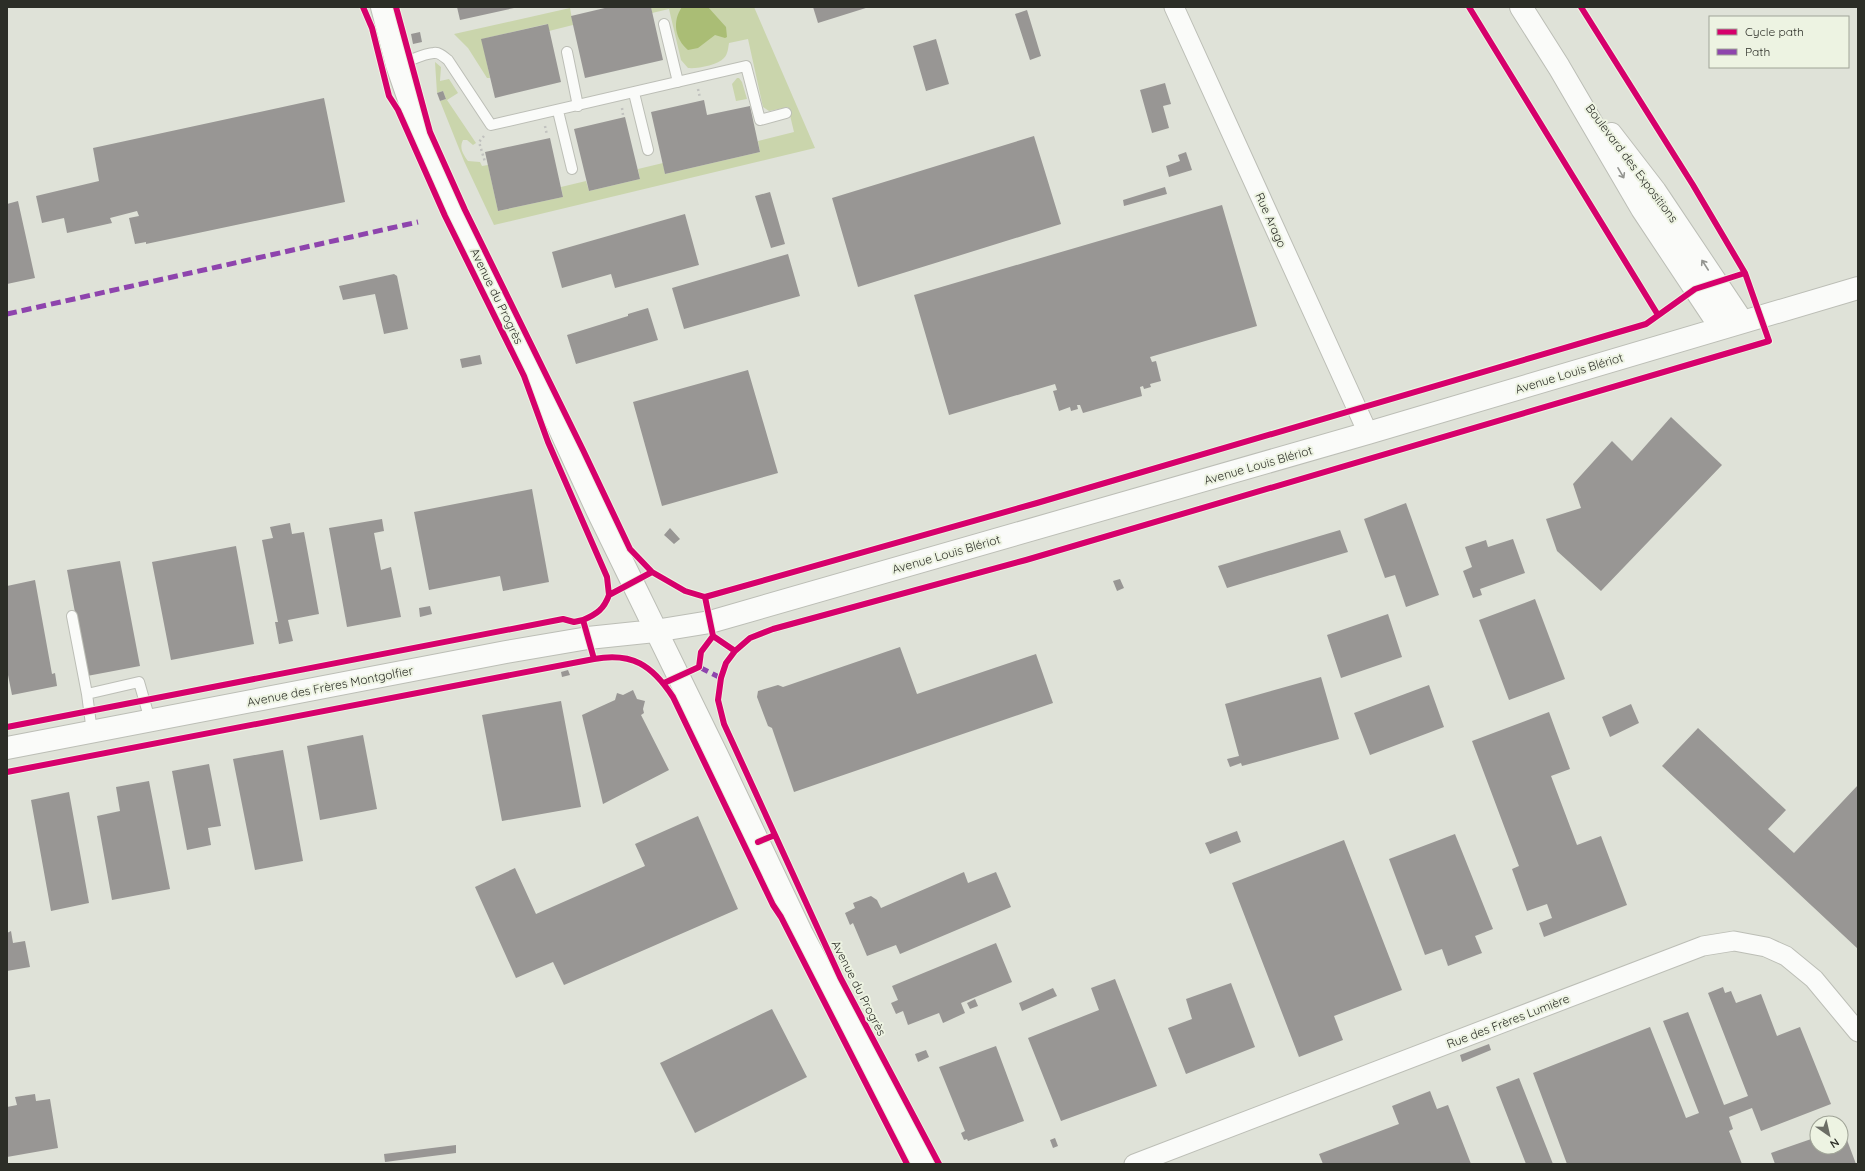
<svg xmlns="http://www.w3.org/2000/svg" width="1865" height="1171" font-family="Quicksand,sans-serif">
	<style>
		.green { fill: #cad5ac }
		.water { fill: #aabd75 }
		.building { fill: #989694 }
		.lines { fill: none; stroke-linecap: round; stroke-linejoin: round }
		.lane-casing { stroke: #bcbeb6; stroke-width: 12 }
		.street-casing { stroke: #bcbeb6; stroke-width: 21 }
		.secondary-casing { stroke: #bcbeb6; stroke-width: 24 }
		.path { stroke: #c1c2bf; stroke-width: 2.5; stroke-dasharray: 2 3; stroke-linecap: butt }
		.lane { stroke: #fafbf9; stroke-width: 10 }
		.street { stroke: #fafbf9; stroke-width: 19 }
		.secondary { stroke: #fafbf9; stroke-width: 22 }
		.quiet { stroke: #8e44ad; stroke-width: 5; stroke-dasharray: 10 5; stroke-linecap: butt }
		.cycleway-casing { stroke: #edf3e2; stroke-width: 8 }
		.cycleway { stroke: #d6006c; stroke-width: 6 }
		.oneway { stroke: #939490 }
		.labels { text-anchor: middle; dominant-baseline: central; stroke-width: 4; stroke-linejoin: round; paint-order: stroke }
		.street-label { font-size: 12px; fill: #2c2e27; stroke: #edf3e2 }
	</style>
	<rect width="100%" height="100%" fill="#dfe2d8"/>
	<path class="green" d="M651,7h103l61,141 -321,77 -30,-64 -24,-60 6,-2 -3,-8 -6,2 -2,-31 6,5 -1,14 9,-2 9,14 -11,7 29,43 -3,2 -6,-5h-4c-4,8 0,14 5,21l12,1 2,4 6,-1 10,46 65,-14 -2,-10 25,-6 3,10 51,-12 -2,-10 25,-6 2,11 95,-22 -2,-11 36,-9 -6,-25 -19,4 -6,-4 -15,-68 -19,4c-1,5 -1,11 -5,15 -6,7 -27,11 -36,10l-7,-8 -12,-51 -17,4z
		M570,8l3,17 -24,6 -2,-7 -65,15 8,39h-3l-19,-30 -14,-14z
		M737,78h2l3,4 5,17 -11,2 -4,-17z"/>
	<path class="water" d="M682,7h26l18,20 1,10 -2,1 -10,-3 -17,13 -10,2c-13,-11 -16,-29 -6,-43z"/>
	<path class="building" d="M457,7h57v1l-54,12z
		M609,7h42l12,53 -78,18 -14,-62z
		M813,7h56l-51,16z
		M1027,10l14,46 -11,4 -15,-46z
		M548,24l13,58 -66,16 -14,-59z
		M420,32l2,10 -9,2 -2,-10z
		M936,39l13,45 -23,7 -13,-45z
		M1165,83l6,21 -8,2 6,22 -17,5 -12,-43z
		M443,91l3,8 -6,2 -3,-8z
		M324,98l21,104 -199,42v-2l-11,2 -6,-26 10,-2 -2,-5 -27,7 2,5 -45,10 -3,-15 -22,5 -6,-27 63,-15 -6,-33z
		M704,100l3,15 43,-9 10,46 -95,22 -14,-62z
		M625,117l15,62 -51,12 -15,-62z
		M1034,136l27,88 -203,63 -26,-89z
		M550,138l13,59 -65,14 -13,-59z
		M1186,152l6,18 -23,7 -3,-11 14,-5 -2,-6z
		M1165,187l2,7 -43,12 -1,-6z
		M770,192l15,52 -14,4 -16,-52z
		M18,201l17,77 -28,6v-80z
		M1222,205l35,121 -107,31 2,5 4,-1 5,20 -11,3 1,3 -7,2 -1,-3 -3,1 2,9 -59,17 -3,-8h-3l1,4 -7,2 -1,-4 -11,4 -6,-20 4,-1 -2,-6 -106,31 -35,-120z
		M685,214l14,51 -84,23 -4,-14 -49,14 -10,-36z
		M788,254l12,42 -116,33 -12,-41z
		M394,274l3,2 11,53 -24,5 -9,-40 -32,6 -4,-14z
		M648,308l10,32 -82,24 -9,-29 61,-19v-2z
		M480,355l2,9 -20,4 -2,-9z
		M748,370l30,103 -116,33 -29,-104z
		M1671,417l51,48 -121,126 -44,-40 -11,-32 35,-11 -8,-24 39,-43 20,20z
		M532,489l17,93 -46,9 -3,-15 -71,14 -15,-78z
		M1406,503l33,92 -33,12 -11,-32 -10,3 -21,-59z
		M382,519l2,12 -10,2 7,37 10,-3 10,50 -54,10 -18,-99z
		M290,523l2,11 12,-2 15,82 -31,6 5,21 -14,3 -4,-22h3l-16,-82 11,-2 -3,-11z
		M670,528l10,11 -6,5 -10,-9z
		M1340,530l8,22 -121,36 -9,-22z
		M1513,539l12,34 -45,16 2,6 -9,3 -10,-27 9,-4 -7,-20 21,-7 2,7z
		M236,546l18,98 -83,16 -19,-98z
		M120,561l20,105 -53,10 -20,-106z
		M1120,579l4,9 -7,3 -4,-10z
		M35,580l17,94 3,-1 2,13 -45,9 -5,-25v-84z
		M1535,599l30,80 -56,21 -30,-80z
		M430,606l2,8 -12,3 -1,-9z
		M1388,614l14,43 -61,21 -14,-43z
		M900,647l17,47 119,-40 17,49 -259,89 -22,-64 -4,-2 -11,-29 1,-6 20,-6 5,2z
		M568,670l2,5 -8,2 -1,-5z
		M1321,677l18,62 -97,27 -1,-3 -11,4 -3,-8 12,-3 -14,-52z
		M1429,685l15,42 -74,28 -16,-42z
		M633,690l4,9 8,2 -2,8 1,4 -3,2 28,55 -66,34 -21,-89 33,-15 2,-7 6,2z
		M561,701l20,106 -79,14 -20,-106z
		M1631,704l8,19 -29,14 -8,-20z
		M1549,712l21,57 -19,7 26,69 24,-9 26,69 -83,32 -5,-14 13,-5 -5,-14 -20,7 -15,-42 7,-3 -47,-125z
		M1698,728l88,82 -18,19 26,24 64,-68v164l-196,-183z
		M363,735l14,74 -57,11 -13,-74z
		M283,750l20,111 -48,9 -22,-111z
		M209,764l12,62 -13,2 3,17 -24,5 -15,-79z
		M149,781l21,108 -58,11 -15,-84 23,-5 -4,-24z
		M69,792l20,111 -38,8 -20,-111z
		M698,816l40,93 -174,76 -11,-23 -37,16 -41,-91 40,-19 21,46 109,-48 -10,-22z
		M1237,831l4,11 -31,12 -5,-11z
		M1455,834l38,95 -18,7 7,17 -34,13 -6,-17 -17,6 -36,-96z
		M1344,840l58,150 -68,26 9,24 -44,17 -67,-174z
		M964,872l4,11 28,-11 15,35 -111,47 -4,-9 -29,11 -14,-33 -3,2 -5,-12 10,-5 -2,-5 18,-7 6,4 4,8z
		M11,931l2,12 12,-2 5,26 -23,4v-38z
		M996,943l16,39 -51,21 4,10 -22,10 -4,-10 -31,12 -5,-14 -7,3 -5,-11 7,-3 -6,-14z
		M1115,979l42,107 -96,35 -33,-83 71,-28 -8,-22z
		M1231,983l24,64 -69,27 -18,-46 24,-9 -6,-20z
		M1723,987l2,6 6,-2 5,12 25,-9 16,42 23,-9 31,77 -70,27 -9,-23 -23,9 4,12 -4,2 13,33h-175l-34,-91 117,-46 36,91 13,-5 -36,-92 25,-9 36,93 24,-9 -40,-103z
		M1053,988l4,8 -35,15 -3,-8z
		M975,999l3,7 -8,3 -3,-6z
		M772,1009l35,68 -112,56 -35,-70z
		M1489,1044l2,6 -29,12 -2,-7z
		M996,1046l28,75 -56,20 -1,-2 -3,1 -3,-7 4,-2 -26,-64z
		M926,1050l3,7 -11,5 -3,-8z
		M1519,1078l34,86h-27l-30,-77z
		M1430,1091l7,18 11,-4 23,59h-148l-4,-10 80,-30 -7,-18z
		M35,1094l1,7 14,-2 8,49 -51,9v-50l10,-2 -2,-8z
		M1817,1137v10h24v-5l6,-2 9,24h-81l-4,-11z
		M1055,1138l3,8 -5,2 -3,-8z
		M456,1145v8l-71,9 -1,-8z"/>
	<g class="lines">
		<g class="lane-casing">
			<path id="lane" d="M664,24l14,58
				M567,52l11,54
				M397,65c11,-3 27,-12 37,-12 5,-1 10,4 14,7l43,65 255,-59 14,54 26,-7
				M634,93l14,57
				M558,111l14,58
				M72,616l15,78
				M92,732l-5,-38 52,-12 11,38"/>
		</g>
		<g class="street-casing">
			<path id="street" d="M1174,7l194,426
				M1134,1164l569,-218 31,-5 32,6 20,9 28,23 44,53"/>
		</g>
		<g class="secondary-casing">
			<path id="secondary" d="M382,7l15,58 21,61 15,38 22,49 79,160 64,139 118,241 85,179 122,232
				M1521,7l38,60 83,142 79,119
				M1611,134l44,57 87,130
				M7,748l499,-96 82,-14 67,-7 55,-9 658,-189 490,-145"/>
		</g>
		<path class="path" d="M698,89l2,9
			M622,108l1,7
			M545,126l2,9
			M484,136l-5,6 6,20"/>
		<use href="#lane" class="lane"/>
		<use href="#street" class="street"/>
		<use href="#secondary" class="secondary"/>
		<path class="quiet" d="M7,314l411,-92
			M699,667l22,11"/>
		<g class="cycleway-casing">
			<path id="cycleway" d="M363,7l9,21 17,68 9,14 47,106 79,160 24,66 59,135 2,18
				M396,7l34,125 35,78 118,240 47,99 22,23
				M1469,7l189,308
				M705,597l8,39 22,15
				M583,620c14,-6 21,-11 26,-25l43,-23 33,19 20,6 332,-94 609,-179 49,-35 50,-16
				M664,683l35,-16 2,-15 12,-16
				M7,727l556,-108 11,3 9,-2 11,39
				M7,772l587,-113c38,-7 58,6 79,38l100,208 8,12 126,247
				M775,835l-51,-111 -6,-24 3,-22 5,-15 9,-12 15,-13 23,-9 253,-69 743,-219 -24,-68 -52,-88 -112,-178
				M758,842l17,-7 65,142 99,187"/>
		</g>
		<use href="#cycleway" class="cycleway"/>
	</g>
	<defs><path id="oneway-shaft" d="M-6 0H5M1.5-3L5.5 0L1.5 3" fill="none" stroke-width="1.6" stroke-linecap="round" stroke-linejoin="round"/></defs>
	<g class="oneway">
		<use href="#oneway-shaft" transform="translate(1621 173) rotate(60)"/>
		<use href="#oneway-shaft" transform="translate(1705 265) rotate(-123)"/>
	</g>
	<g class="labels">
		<g class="street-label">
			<text transform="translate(1632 163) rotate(53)">Boulevard des Expositions</text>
			<text transform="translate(1271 220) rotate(66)">Rue Arago</text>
			<text transform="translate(497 296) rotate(64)">Avenue du Progrès</text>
			<text transform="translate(1569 373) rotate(-17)">Avenue Louis Blériot</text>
			<text transform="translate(1258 465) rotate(-16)">Avenue Louis Blériot</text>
			<text transform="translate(946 554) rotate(-16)">Avenue Louis Blériot</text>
			<text transform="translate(330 686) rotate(-11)">Avenue des Frères Montgolfier</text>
			<text transform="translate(859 988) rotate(63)">Avenue du Progrès</text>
			<text transform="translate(1508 1021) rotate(-21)">Rue des Frères Lumière</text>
		</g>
	</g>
	<rect width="1865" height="1171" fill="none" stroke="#2c2e27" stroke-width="16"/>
	<rect x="1709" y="16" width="140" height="52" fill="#edf3e2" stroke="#a0a497"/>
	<rect x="1717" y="29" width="20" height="6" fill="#d6006c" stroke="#a0a497"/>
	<text x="1745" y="36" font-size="12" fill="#2c2e27">Cycle path</text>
	<rect x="1717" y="49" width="20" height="6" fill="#8e44ad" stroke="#a0a497"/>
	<text x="1745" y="56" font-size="12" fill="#2c2e27">Path</text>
	<g transform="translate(1829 1135) rotate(146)"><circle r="19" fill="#edf3e2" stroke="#a0a497"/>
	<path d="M0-3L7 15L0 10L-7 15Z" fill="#6b6d65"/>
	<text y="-6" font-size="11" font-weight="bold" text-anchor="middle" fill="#2c2e27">N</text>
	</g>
</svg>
